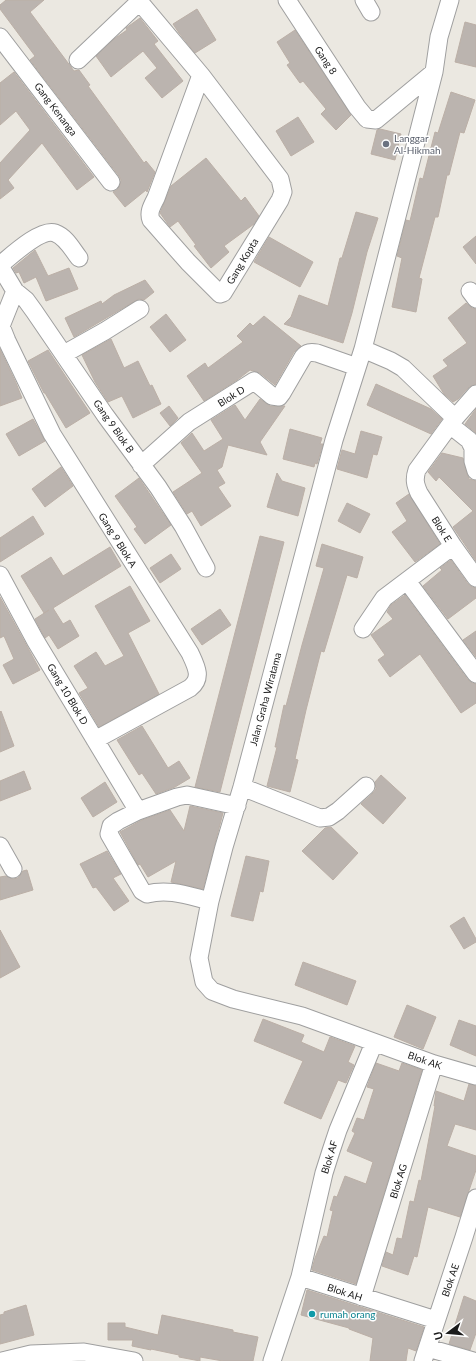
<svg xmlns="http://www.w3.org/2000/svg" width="476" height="1361" font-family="Lato,sans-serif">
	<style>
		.building { fill: #bbb4af; stroke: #bbafa6 }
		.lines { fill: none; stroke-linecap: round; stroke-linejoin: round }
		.street-casing { stroke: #9f9f9f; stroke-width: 19 }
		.street { stroke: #fff; stroke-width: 17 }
		.worship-dot { fill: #6b7280; stroke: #fff; stroke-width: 1.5 }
		.culture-dot { fill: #0f9aa8; stroke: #fff; stroke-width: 1.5 }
		.labels { text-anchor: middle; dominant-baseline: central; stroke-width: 3; stroke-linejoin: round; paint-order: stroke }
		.street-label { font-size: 10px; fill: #1b1b1b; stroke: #fff }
		.worship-label { font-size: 10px; fill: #5b616d; stroke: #fff; text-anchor: start }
		.culture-label { font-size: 10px; fill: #0d838f; stroke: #fff; text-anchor: start }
	</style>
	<rect width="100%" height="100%" fill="#ebe8e1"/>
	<path class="building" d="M6,0h38l-14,12 44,59 5,-1 11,15 -2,1 56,77 2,-2 9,11 -8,20 -1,-2 -21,17 -12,-15 4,-2 3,-5 1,-5 -2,-4 -89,-116 5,-4 -35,-47v-4z
		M197,9l19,31 -21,13 -16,-20 -6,-9z
		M140,18l18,23 -4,3 29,37 -21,17 -17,-20 12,-10 -14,-17 -32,26 -15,-21 18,-17 13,-9 -1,-2z
		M465,22l11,3v42l-21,-5z
		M295,30l56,85 -15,15 -15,-16 5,-5 -23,-28 -3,2 -13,-18 3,-2 -13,-21z
		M14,72l80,105 -17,13 -35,-47 -34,37 6,8 -14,11v-36l30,-33 -14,-19 -16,14v-42z
		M451,92l24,8 -11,33 -4,-1 -11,43h-2l-9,42h-3l-16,61 3,1 -6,33 -24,-5 10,-49 -5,-2 9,-36 4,1 10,-43 3,1 12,-47 3,1z
		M298,117l16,25 -23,14 -15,-25z
		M380,129l21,5 -6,26 -24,-6 6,-24z
		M206,158l35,43 4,-4 14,19 -5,8 -30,22 5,6 -18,16 -17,-22 2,-1 -18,-24 -8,6 -10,-14 11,-27z
		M356,212l22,6 -11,34 -15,61 -9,30 -59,-19 7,-7 8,-22 29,11 12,-48h2z
		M476,236v28l-13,-17z
		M269,237l44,25 -13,25 -46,-25z
		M35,250l13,26 21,-8 9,21 -32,12 -10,-24 -12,6 -5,-11 -3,1 -3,-5z
		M145,280l9,12 -10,8 -5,-1 -4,2 -61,36 -9,-19 36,-17 1,3 12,-9z
		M466,303l6,5 4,1v75l-7,3 -11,12 -5,3 -9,-8 -11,-18 15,-10 -5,-6 24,-17 -19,-25z
		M166,314l20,26 -16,12 -20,-25z
		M264,316l37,30 -7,6 -19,33 -15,-12 -7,-2 -3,-1 -13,10 -33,21 -17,-25 18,-13 3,5 35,-26 -6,-6 13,-13 3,3z
		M111,339l13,29 14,-7 12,25 2,-1 9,19 -28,14 -11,-22 -14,6 -13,-20 -13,-27z
		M0,349l16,34 6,15 -22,8z
		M48,350l42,63 -24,15 -21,-35h-1l-16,-32z
		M376,384l55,25 11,10 -11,15 -64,-29z
		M260,399l10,7h15l-25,36 7,13 -39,-10 -6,22 -5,3 8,13 -7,4 13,19 -30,20 -9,-15 -5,3 -14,-22 29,-19 -21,-30 11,-10 12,18 19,-12 -12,-19 24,-15 10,15z
		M169,406l9,12 -8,8 -10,-13z
		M476,409v24l-11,-9z
		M33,419l12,22 -26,15 -13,-22z
		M290,429l32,9 -2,6h3l-6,20 -2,-1 -1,4 -31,-8z
		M361,431l21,6 -5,18 -4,-1 -6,24 -30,-9 5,-19 13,4z
		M442,453l21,5 4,16 2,5 7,2v80l-23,-34 20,-16 -34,-34 -3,4 -8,-9z
		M61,467l12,19 -28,21 -13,-18z
		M277,473l5,8 23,7 -7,28 -31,-9z
		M139,478l32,47 -26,19 -11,-15 3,-2 -22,-31z
		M409,494l31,50 -25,18 -23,-30 15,-11 -11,-18z
		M347,503l23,11 -10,19 -22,-12z
		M33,516l11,18 -44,28v-24z
		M260,536l24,6 -64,250 -25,-5z
		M322,544l41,13 -6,21 -10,-3 -23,77 -3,-1 -15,59 -11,49 3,1 -8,32 -23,-6 10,-39h-2l9,-42 2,1 16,-61 22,-77 -8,-2z
		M110,547l11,19 -68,42 10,16 7,-4 9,16 -21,13 -9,-14 -4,3 -10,-19 14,-9 -5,3 -23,-37 30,-19 12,19z
		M171,554l10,15 -21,14 -10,-15z
		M451,560l17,24 4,3 4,1v10l-28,21 -25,-33 19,-16 -2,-2z
		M130,586l20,35 -22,12 31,61 -60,33 -20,-34 9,-5 -14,-22 22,-14 9,14 19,-10 -29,-50z
		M405,595l63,85 4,3 4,1v19l-15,10 -41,-59 -30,23 -12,-17 7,-5 -14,-20 22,-16 -6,-7 4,-7z
		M0,597l40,73 -27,14 -10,-19 11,-6 -10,-23 -4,2z
		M220,609l11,16 -29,20 -11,-16z
		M476,631v26l-13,-17z
		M1,711l13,35 -14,6v-40z
		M142,726l26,42 11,-7 11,17 -15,9 -19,7 -14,-21 -3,2 -22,-35z
		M24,771l7,18 -31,12v-20z
		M381,775l25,23 -23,26 -22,-20 12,-11 3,-4 -1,-7z
		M105,782l12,20 -24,15 -12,-19z
		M190,806l33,7 -20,76 -32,-7 5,-21 -28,16 -8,-13 -2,1 -18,-33 22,-12 28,-10 14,21z
		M331,827l27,26 -25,27 -31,-29 23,-23z
		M107,851l14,23 -8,4 16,23 -15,10 -18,-24 -3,1 -13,-24z
		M246,856l23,5 -6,31 -3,-1 -7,30 -22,-5z
		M27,870l6,20 -33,10v-23l6,-1 7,3 5,-1 3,-4 2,-3z
		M464,917l12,22v3l-12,7 -14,-23z
		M0,930l20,37 -20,11z
		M303,962l53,19 -9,24 -52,-20z
		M407,1005l29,12 -13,32 -29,-12z
		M263,1019l41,16 -3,7 23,10 6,-15 25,9 -7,16 6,3 -8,18 -8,-3 -17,39 -37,-16 19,-42 -49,-20z
		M459,1020l17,6v30l-26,-11z
		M376,1063l23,8 3,-8 20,7 -66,214 -44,-14v-1l3,-11 9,-22 3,1 6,-26 -3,-1 4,-14 3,1 8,-21 21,8 7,-22 -26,-11 8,-18 -3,-2 5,-13 7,2 10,-31 -7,-2z
		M469,1084l7,2v44l-21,-6 -8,22 29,10v14l-16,47 -32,-10 -11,50 -3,-1 -6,19 -26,-9 4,-14 7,3 4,-17 5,1 8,-38 4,1 5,-22 2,1 14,-75h-1l2,-15 28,10z
		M307,1290l117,37 -8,24 -8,-3 -2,13h-36l3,-23 -24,-9v-1l-48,-13z
		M464,1296l12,5v32l-6,17 -21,-6z
		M26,1305l8,30 -34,9v-29l4,-1v-2z
		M162,1315l71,15v2l25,5 -5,24h-30l-23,-4v4l-21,-4v-2l-28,-6v1l-19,-4 1,-6h-25v-17h17v4l33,8z"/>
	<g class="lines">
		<g class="street-casing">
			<path id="street" d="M138,0l63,75 79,104 3,13 -3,8 -57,93 -3,1 -32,-32 -37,-42c-3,-8 1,-14 5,-22l45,-123
				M287,0l70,107 10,12 9,1 58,-48
				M364,0l7,12
				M450,0l-11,37 -5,35 -71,277 -29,91 -92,347 -18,60 -14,54 -11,57 5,24 8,9 21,8 69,17 132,48 42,12
				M0,37l111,145
				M78,60l61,-58
				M0,265c11,-9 41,-37 55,-32 11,4 17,16 24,25
				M0,266l15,25 11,9 8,11 71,104 53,72 25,39 23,42
				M15,291l-14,35 6,15 45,93 138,219c6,13 13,25 0,35l-95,52
				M470,291l6,8
				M363,349l28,12 12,7 52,50
				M64,354l41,-23 35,-22
				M476,394l-21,24 -38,52c-3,9 -2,14 2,23l34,53 23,32
				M450,425l19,15 4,8v13l3,10
				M141,465l48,-43 65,-41 18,15 7,1 3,-4 21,-36c4,-5 8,-5 14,-4l40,14
				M0,575l35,65 103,171
				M407,581l69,93
				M363,629l21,-31 69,-52
				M242,787l78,31 9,-1 9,-6 28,-25
				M0,846l13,23
				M210,901c-21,-5 -41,-13 -63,-7l-5,-3 -33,-57 2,-8 7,-5 20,-10 39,-14 10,-2 50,11
				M300,1277l136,43
				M362,1297l72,-233
				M428,1348l45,13
				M2,1361l29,-7 53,-2 50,9
				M272,1361l28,-84 24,-104 7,-22 7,-21 36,-87
				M423,1361l41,-124 12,-39"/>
		</g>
		<use href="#street" class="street"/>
	</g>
	<circle class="worship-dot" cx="386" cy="144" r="4"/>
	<circle class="culture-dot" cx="312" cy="1314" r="4"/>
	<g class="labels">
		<g class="street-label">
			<text transform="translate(326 60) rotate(56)">Gang 8</text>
			<text transform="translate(56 109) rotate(53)">Gang Kenanga</text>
			<text transform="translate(242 261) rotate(-59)">Gang Kopta</text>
			<text transform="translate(231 396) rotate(-32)">Blok D</text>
			<text transform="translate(114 426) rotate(55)">Gang 9 Blok B</text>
			<text transform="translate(442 529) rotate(58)">Blok E</text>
			<text transform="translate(118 540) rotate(58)">Gang 9 Blok A</text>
			<text transform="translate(68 694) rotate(59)">Gang 10 Blok D</text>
			<text transform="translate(265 699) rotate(-75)">Jalan Graha Wiratama</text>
			<text transform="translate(425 1060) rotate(19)">Blok AK</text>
			<text transform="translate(329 1157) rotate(-73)">Blok AF</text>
			<text transform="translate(398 1181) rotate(-73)">Blok AG</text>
			<text transform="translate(450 1280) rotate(-71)">Blok AE</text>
			<text transform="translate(345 1292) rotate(18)">Blok AH</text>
		</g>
		<g class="worship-label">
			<text x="394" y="138">Langgar<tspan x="394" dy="12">Al-Hikmah</tspan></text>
		</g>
		<g class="culture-label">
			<text x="320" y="1314">rumah orang</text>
		</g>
	</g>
	<g transform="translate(448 1333) rotate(254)" stroke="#ffffff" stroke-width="3" paint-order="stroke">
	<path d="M0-3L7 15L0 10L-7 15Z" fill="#1b1b1b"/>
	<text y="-6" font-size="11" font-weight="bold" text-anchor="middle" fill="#1b1b1b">U</text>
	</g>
</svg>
